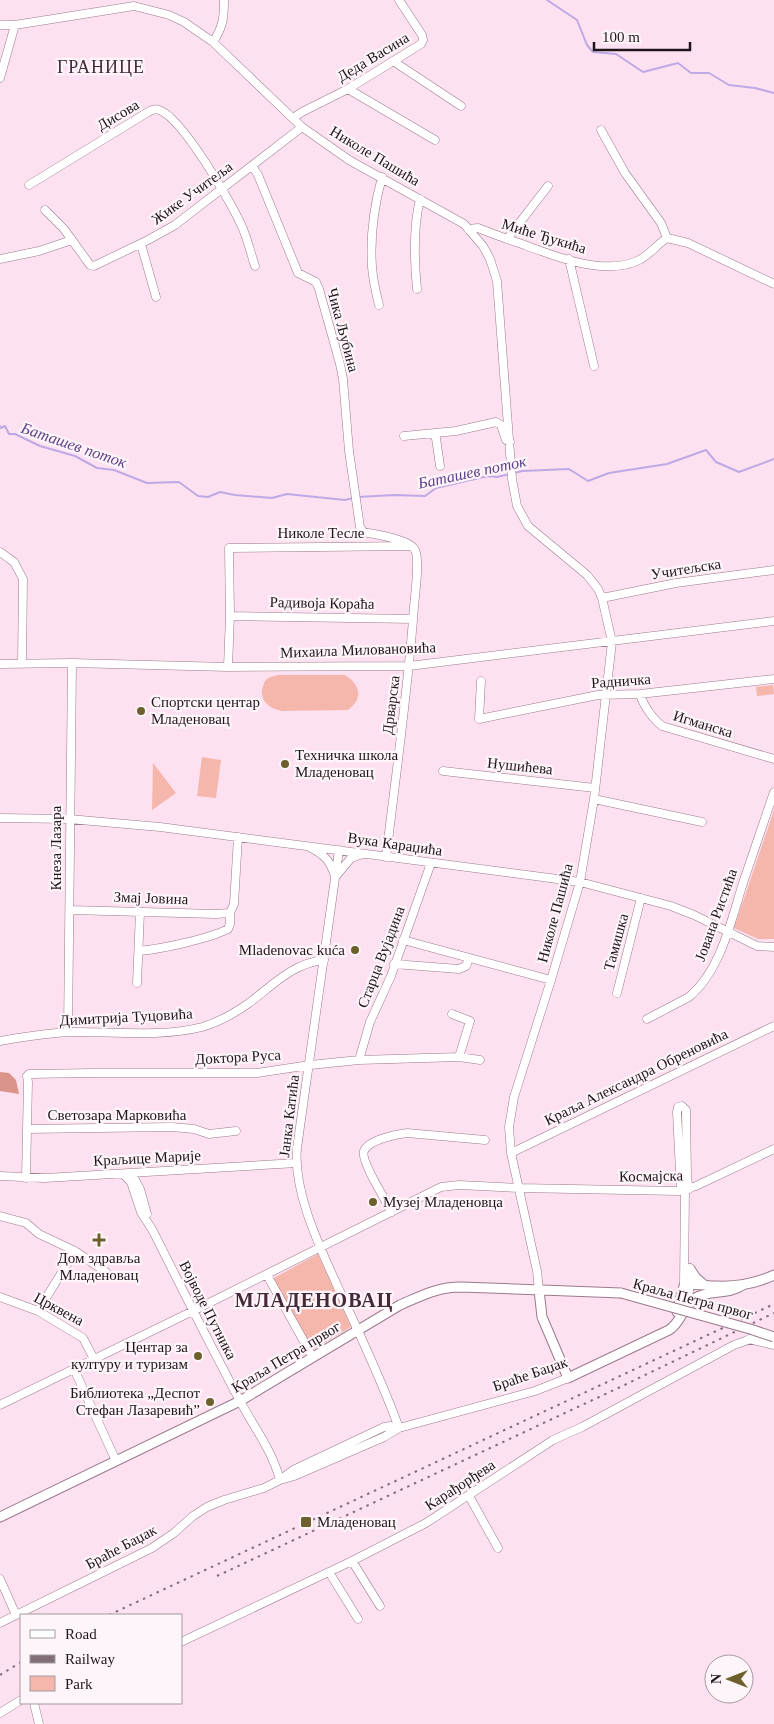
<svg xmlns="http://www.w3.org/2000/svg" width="774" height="1724" font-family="Georgia,serif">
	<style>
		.green { fill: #f5b6ac }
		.forest { fill: #da948a }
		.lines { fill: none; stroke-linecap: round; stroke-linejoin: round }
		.stream { stroke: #bea9e5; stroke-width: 2 }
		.minor-casing { stroke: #9a798b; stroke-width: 9 }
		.major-casing { stroke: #9a798b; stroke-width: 11 }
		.minor { stroke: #fff; stroke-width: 8 }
		.major { stroke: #fff; stroke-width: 9 }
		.rail { stroke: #816e79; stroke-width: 2; stroke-dasharray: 2.5 5; stroke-linecap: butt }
		.major-bridge-casing { stroke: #9a798b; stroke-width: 11; stroke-linecap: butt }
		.major-bridge { stroke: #fff; stroke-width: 9 }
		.poi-dot { fill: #6d602d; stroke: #fdf5f9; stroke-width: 2 }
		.labels { text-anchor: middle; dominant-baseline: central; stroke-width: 4.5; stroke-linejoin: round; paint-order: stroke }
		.street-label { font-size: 15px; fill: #21151c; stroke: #fdf5f9 }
		.poi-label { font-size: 15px; fill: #21151c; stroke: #fdf5f9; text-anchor: start }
		.water-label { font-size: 16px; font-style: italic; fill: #5e4189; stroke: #fdf5f9 }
		.quarter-label { font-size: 18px; letter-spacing: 1px; fill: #442939; stroke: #fdf5f9 }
		.district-label { font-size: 20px; font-weight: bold; letter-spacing: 1px; fill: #442939; stroke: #fdf5f9 }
	</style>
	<rect width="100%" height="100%" fill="#fee1f1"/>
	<path class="green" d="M278,675h67c15,9 19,24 3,35l-66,1c-11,-2 -21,-8 -20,-21 1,-3 2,-9 5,-11 2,-2 8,-3 11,-4z
		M773,685l1,9 -17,2 -1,-9z
		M202,757l19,3 -5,38 -19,-2z
		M153,763l23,30 -24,17z
		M774,810v129h-16l-24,-11z
		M318,1254l33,73 -40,24 -39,-72z"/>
	<path class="forest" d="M0,1072l9,1 7,7 3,14 -19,-3z"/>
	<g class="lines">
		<path class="stream" d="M547,0l30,20 10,25 6,7 23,2 27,18 35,-9 13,10h18l20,12 26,3 19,5
			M0,426l1,2 4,-2 4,8h6l25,12 35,10 22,12 17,2 33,13 32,-1 19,14 10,1 12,-5 15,3 37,3 15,-4 58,6 8,-2
			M515,473l7,-2 47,-2 19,12 21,-8 58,-9 39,-14 10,12 23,10 35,-13
			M358,497l36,-2 31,1 11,-8 52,-12 9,1 13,-3"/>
		<g class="minor-casing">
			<path id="minor" d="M0,25h15l119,-19 35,9 15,7 29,20 89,85 47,33 115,64 19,22 7,13 7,22 15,198 5,27 11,20 59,49 11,14 4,9 10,44 -18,157 -14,83 -29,98 -37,117 -5,30 2,26 26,118 2,19
				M213,42c10,-15 11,-24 11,-42
				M393,61l68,45
				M0,78l15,-53
				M348,89l87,51
				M293,118l9,-6 46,-23 73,-45 2,-4 -1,-5 -23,-35
				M601,130l24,43 36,50 6,15
				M252,166l6,9 40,98 18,9 3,7 21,75 3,15 6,72 11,76 3,5c11,2 47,7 52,18 5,10 0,44 -1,57 -6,83 -18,167 -28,250
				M29,185l119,-73c4,-2 7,-4 11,-2 23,7 74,95 84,119 5,12 8,25 12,37
				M45,210l19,19 26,36 4,1 54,-26 27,-15 127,-98
				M468,229l10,-1c15,6 29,11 44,16 32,12 81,32 115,17 12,-5 19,-16 30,-23l21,5 86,41
				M507,239l41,-53
				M141,244l15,53
				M0,259l39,-8 33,-11
				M569,259l25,107
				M417,289c-3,-30 -4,-61 3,-90
				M379,305c-3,-12 -6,-25 -7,-38 -2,-30 2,-61 10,-90
				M432,434l4,4 4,28
				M404,436l52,-5 40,-9 5,3 5,15 4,2
				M0,552l14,10 9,17 -1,85
				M602,598l74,-15 98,-13
				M230,616l183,3
				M0,664l72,-1 156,4 181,-1 365,-45
				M228,667l2,-51 -1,-68 181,-2
				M481,681l-2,38 119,-24 42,-1 134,-15
				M640,694c3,11 13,25 22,32l112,33
				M443,771l152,17
				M594,799l108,23
				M0,818l69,1 91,8 420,55 91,24 23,9 63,31 17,1
				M311,848c14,7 19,13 24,28
				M339,850l-42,298c-4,43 22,97 39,135 22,48 45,95 63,145
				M336,876l15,-18 9,-3
				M70,910l146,4 14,-1
				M403,940l148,40
				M139,951c22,-2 69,-12 89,-22l2,-5v-11l4,-9 4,-67
				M394,964l65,5 7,-3 3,-8
				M137,983l3,-71
				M617,993l24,-95
				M452,1014l18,7 -11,36
				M647,1019l42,-22c32,-27 42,-76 54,-114 10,-30 21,-61 31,-91
				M68,1032l4,-369
				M0,1041c23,-4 53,-9 76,-9 39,0 88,5 126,-5 17,-5 33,-14 47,-24 24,-18 44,-40 75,-43
				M359,1060l11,-38 21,-46 40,-113
				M27,1129l145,-2 22,2 15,5 27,-3
				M511,1153l263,-127
				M123,1174l8,8 10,30 12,19c28,56 56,112 86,168 14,27 33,51 41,81
				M0,1176l45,2 252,-15
				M26,1178l2,-96 -1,-6 2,-2 64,-1h164l53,-8 49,-5 100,-3 21,3
				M135,1180l5,9 7,25
				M681,1191l-4,-79 1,-5 4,-1 4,4 1,68 2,11
				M392,1212c-6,-11 -32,-52 -28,-61 4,-11 33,-17 43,-18l78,7
				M0,1216l26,7 13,11 36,17 31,21
				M267,1275l45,81
				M684,1286l1,-96
				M0,1297l38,14 45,27 11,21
				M686,1306l3,-15 1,-23
				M38,1311l37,-60
				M749,1339l25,6
				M74,1369l42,92
				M0,1405l199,-97 242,-121 18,-2 60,3 160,3 17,-5 78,-37
				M281,1479l14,-10 89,-42 6,-1 9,2
				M469,1496l29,52
				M352,1561l28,45
				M329,1572l29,47
				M0,1579l16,36
				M0,1623l152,-75 22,-15 19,-17 14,-9 17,-7 40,-12 16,-8 14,-4 90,-39 15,-9 136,-37 33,-13
				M181,1642l171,-81 74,-38 127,-83 29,-13 152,-82 31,-11
				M34,1703l5,21
				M0,1713l21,-13"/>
		</g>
		<g class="major-casing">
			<path id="major" d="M690,1269l6,9 8,7
				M684,1286c10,-4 21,0 32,0 21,1 39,-2 58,-11
				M539,1290l3,27 26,61 101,-48c13,-8 14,-26 28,-33 14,-7 31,-2 46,-12
				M677,1312l7,-26
				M0,1517l240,-116 160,-96c21,-9 37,-18 61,-18l160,6"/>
		</g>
		<use href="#minor" class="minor"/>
		<use href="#major" class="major"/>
		<path class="rail" d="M217,1576l397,-186 160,-77
			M109,1615l665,-311
			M0,1675l21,-13"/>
		<g class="major-bridge-casing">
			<path id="major-bridge" d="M621,1293l129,36 24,8"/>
		</g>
		<use href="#major-bridge" class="major-bridge"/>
	</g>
	<g class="poi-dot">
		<circle cx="141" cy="711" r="5"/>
		<circle cx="285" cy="764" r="5"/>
		<circle cx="355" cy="950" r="5"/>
		<circle cx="373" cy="1202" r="5"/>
		<path d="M96.5 1232.5h5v5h5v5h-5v5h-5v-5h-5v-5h5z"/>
		<circle cx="198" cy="1356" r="5"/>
		<circle cx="210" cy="1402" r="5"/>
		<rect x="300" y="1516" width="12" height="12" rx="2.5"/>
	</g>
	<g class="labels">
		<g class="street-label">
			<text transform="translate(373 57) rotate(-31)">Деда Васина</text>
			<text transform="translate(118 115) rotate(-31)">Дисова</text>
			<text transform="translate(375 156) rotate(31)">Николе Пашића</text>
			<text transform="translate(192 193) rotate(-36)">Жике Учитеља</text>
			<text transform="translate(544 236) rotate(17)">Миће Ђукића</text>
			<text transform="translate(343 330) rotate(75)">Чика Љубина</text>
			<text x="321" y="533">Николе Тесле</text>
			<text transform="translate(686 569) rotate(-9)">Учитељска</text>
			<text transform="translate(322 603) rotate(1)">Радивоја Кораћа</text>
			<text transform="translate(358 650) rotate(-2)">Михаила Миловановића</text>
			<text transform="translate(621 681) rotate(-4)">Радничка</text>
			<text transform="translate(391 705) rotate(-83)">Дрварска</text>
			<text transform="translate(703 724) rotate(17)">Игманска</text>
			<text transform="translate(520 766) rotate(6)">Нушићева</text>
			<text transform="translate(395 844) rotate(8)">Вука Караџића</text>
			<text transform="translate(56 848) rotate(-90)">Кнеза Лазара</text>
			<text transform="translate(151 898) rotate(2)">Змај Јовина</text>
			<text transform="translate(555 913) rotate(-75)">Николе Пашића</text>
			<text transform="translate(716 915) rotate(-70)">Јована Ристића</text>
			<text transform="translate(616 942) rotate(-75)">Тамишка</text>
			<text transform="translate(381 957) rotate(-69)">Старца Вујадина</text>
			<text transform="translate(126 1017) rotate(-3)">Димитрија Туцовића</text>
			<text transform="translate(238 1057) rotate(-3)">Доктора Руса</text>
			<text transform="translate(636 1077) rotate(-26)">Краља Александра Обреновића</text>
			<text x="117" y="1115">Светозара Марковића</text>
			<text transform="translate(289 1116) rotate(-83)">Јанка Катића</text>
			<text transform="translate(147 1158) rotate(-3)">Краљице Марије</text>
			<text transform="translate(651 1176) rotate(-1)">Космајска</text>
			<text transform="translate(693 1299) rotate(15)">Краља Петра првог</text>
			<text transform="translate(59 1309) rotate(28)">Црквена</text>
			<text transform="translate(208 1310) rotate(63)">Војводе Путника</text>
			<text transform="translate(286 1357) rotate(-31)">Краља Петра првог</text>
			<text transform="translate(530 1374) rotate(-19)">Браће Баџак</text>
			<text transform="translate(460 1485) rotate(-33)">Карађорђева</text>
			<text transform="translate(121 1547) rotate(-28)">Браће Баџак</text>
		</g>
		<g class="poi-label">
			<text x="151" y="702">Спортски центар<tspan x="151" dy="17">Младеновац</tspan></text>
			<text x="295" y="755">Техничка школа<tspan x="295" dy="17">Младеновац</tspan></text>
			<text x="345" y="950" text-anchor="end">Mladenovac kuća</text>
			<text x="383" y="1202">Музеј Младеновца</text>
			<text x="99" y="1258" text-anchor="middle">Дом здравља<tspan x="99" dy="17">Младеновац</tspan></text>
			<text x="188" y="1347" text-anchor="end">Центар за<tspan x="188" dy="17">културу и туризам</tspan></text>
			<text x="200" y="1393" text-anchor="end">Библиотека „Деспот<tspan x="200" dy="17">Стефан Лазаревић”</tspan></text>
			<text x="317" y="1522">Младеновац</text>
		</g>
		<g class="water-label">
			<text transform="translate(74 445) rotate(19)">Баташев поток</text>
			<text transform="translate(472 472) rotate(-12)">Баташев поток</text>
		</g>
		<g class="quarter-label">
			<text x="101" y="67">ГРАНИЦЕ</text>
		</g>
		<g class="district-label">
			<text x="314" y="1300">МЛАДЕНОВАЦ</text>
		</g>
	</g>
	<rect x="20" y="1614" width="162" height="90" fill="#fdf5f9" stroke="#a59ba1"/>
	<rect x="30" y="1630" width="25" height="8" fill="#ffffff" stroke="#a59ba1"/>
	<text x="65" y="1639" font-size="15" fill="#21151c">Road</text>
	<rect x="30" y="1655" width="25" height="8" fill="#816e79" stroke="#a59ba1"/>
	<text x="65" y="1664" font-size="15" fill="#21151c">Railway</text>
	<rect x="30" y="1676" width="25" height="15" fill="#f5b6ac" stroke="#a59ba1"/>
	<text x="65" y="1689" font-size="15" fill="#21151c">Park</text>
	<g transform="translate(729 1679) rotate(270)"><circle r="24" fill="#fdf5f9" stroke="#a59ba1"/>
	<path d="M0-4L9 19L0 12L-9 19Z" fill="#6d602d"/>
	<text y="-8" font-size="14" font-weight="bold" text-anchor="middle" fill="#21151c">N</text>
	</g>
	<path d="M594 42v8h96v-8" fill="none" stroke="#21151c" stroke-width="2.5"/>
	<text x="602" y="42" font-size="15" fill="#21151c" stroke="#fdf5f9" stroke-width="4" paint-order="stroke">100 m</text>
</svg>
